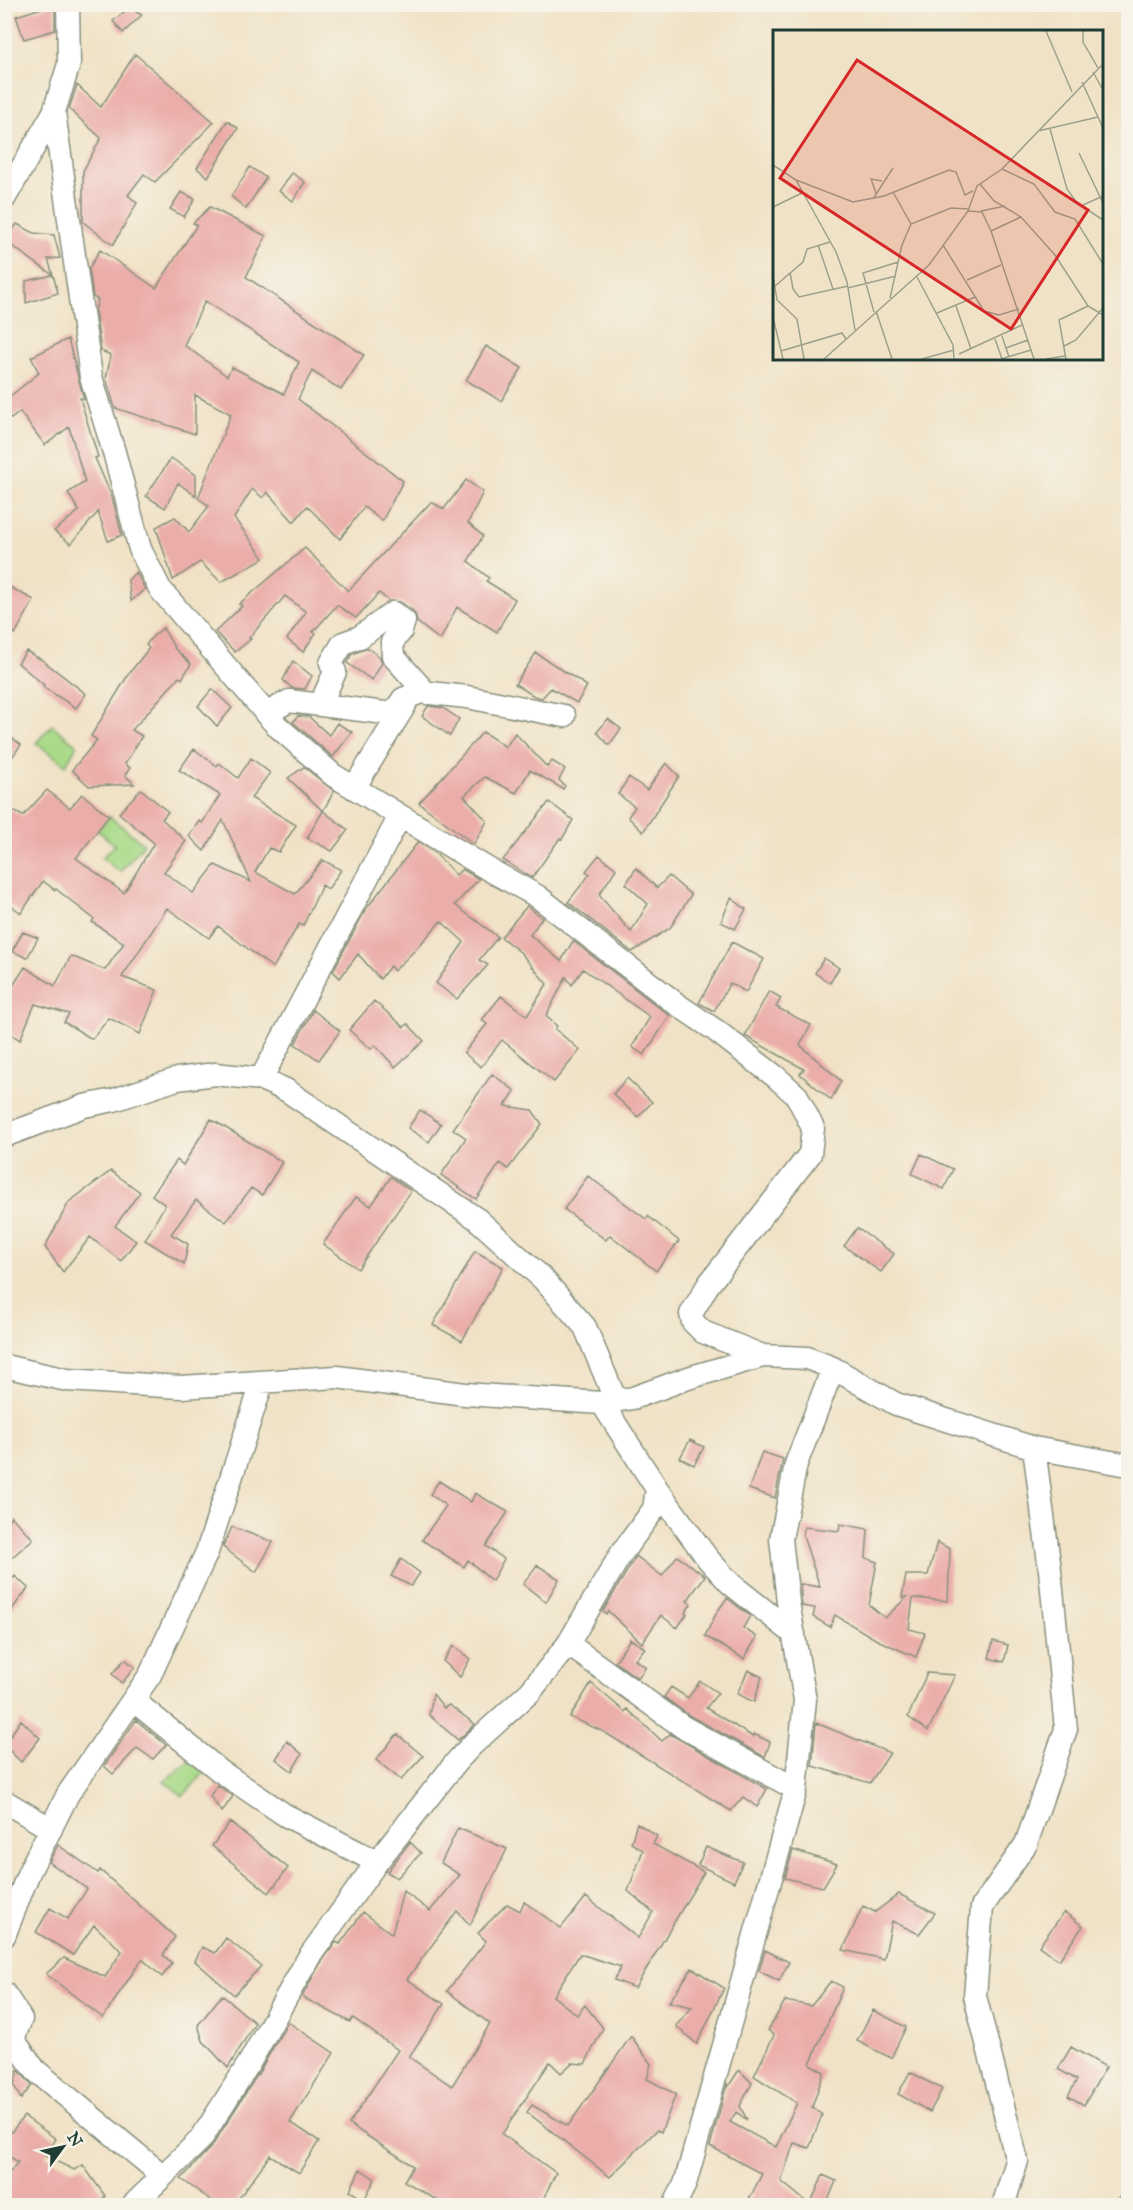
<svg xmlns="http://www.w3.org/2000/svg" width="1133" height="2210" font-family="'IM FELL Great Primer',serif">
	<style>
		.green { fill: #a9da88; stroke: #648c5e; stroke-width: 1.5 }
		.building { fill: #ebadaa; fill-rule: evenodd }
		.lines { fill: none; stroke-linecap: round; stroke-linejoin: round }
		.minor-casing { stroke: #88907d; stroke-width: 25 }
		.minor { stroke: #fff; stroke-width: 22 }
		.inset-road { fill: none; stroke: #9ca08c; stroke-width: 1.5 }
		.view { fill: #d62828; fill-opacity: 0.15; stroke: #d62828; stroke-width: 3 }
		.inset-edge { fill: none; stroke: #1f3d34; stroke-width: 3 }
	</style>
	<rect width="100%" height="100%" fill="#f7f3e8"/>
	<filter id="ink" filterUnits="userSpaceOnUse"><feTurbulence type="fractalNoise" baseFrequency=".0167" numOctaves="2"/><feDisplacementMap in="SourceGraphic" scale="12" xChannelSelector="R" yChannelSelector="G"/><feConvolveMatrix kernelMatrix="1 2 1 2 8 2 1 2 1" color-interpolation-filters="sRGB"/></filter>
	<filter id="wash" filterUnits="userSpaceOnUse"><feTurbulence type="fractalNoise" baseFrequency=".008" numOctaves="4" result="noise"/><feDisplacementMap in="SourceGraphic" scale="24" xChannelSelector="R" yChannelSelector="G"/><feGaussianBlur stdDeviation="1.35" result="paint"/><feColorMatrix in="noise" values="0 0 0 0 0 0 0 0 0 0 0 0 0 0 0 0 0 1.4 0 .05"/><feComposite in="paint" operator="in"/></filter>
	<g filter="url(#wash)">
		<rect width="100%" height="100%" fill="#f0e2c6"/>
		<path class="green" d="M52,725l25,20 -11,20 -30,-22z
			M109,816l35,28 -24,28 -18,-14 13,-13 -18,-15z
			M190,1761l15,11 -22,24 -19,-15z"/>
		<g id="blocks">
			<path class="building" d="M55,4v26l-31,9 -8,-23z
				M129,8l13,7 -19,18 -10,-12z
				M135,54l79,68 -59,60 -11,-8 -16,21 9,8 -24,42 -30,-23v-51l18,-33 -32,-29 8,-24 24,22z
				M227,121l11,7 -30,49 -11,-9z
				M250,167l16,11 -20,31 -15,-13z
				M292,173l13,9 -12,19 -14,-10z
				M181,192l14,7 -11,18 -14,-8z
				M210,207l56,29 -20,41 118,78 -23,35 -29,-19 -14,28 105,82 -21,40 -18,-14 -24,32 -33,-33 -13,16 -27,-30 -4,6 -11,-9 -18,29 30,40 -43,24 -21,-20 -27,18 -17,-53 19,-10 14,15 20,-26 -11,-8 33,-84 -36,-19v39l-80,-26 -9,-30 5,-23 -10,-4 -6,-41 3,-10 -5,-3 -4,-29 11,-18 56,38 41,-63 -4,-2zM205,301l94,61 -15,32 -52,-27 -5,9 -43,-31z
				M17,224l17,9 20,2 6,23 -12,1 5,16 -48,-34z
				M53,275l5,18 -32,10v-22z
				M68,339l16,60 -4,-1 18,59 -3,1 17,39 10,38 -14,6 -10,-29 -27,32 -17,-13 25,-20 -11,-18 17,-11 -16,-55 -24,18 -25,-33 -9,7 -7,-7v-11l35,-28 -8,-16z
				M486,346l36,22 -21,33 -35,-21z
				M171,458l25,17v21l-18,-13 -13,25 -19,-12z
				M466,480l17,12 -15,31 15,13 -15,25 21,17 -3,3 29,18 -18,33 -40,-25 -17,33 -23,-18 -1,-6 -4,-6 -12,-8 -11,-1 -10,-8 -23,25 -19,-13 -24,27 3,1 -13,19 -16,-13 19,-27 -21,-16 -36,42 2,1 -16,13 -20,-20 27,-26 -3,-2 66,-56 43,43 83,-89 13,7z
				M136,572l9,17 -14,12 -3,-21z
				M4,584l30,16 -19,34 -11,-6z
				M163,628l12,21 16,15 -9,15 -3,-2 -47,53 10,6 -17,28 5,4 -5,7 9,9 -45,2 -17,-16 25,-30 -6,-4 37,-61 21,-27 -3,-3 4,-6z
				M368,648l12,9 2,6 -10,17 -25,-17 5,-9z
				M26,651l16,9 44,34 -10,14 -33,-21 1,-2 -26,-22z
				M536,653l51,33 -10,17 -26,-15 -9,10 -8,-2 -19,-12z
				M293,661l19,15 -7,13 -13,-1 -9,-8z
				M212,689l20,19 -15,18 -19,-20z
				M428,706l15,2 16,11 -9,17 -28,-20z
				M298,716l11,1 20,18 8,-12 15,9 -19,25 -40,-35z
				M608,719l13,10 -12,16 -12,-13z
				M4,732l17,13 -17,23z
				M483,732l23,15 9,-14 32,34 5,-6 13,8 -6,11 6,6 -2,3 -33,-19 -14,23 -31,-16 -21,19 23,25 -13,23 -55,-41z
				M194,749l23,17 2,-3 19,15 13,-20 19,15 -19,25 45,27 -17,27 -10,-4 -14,24 40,22 28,-34 18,10 -13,19 -6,-4 -19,41 -4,-2 -26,44 -55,-42 -9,12 -42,-30 -45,69 35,13 -17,44 -31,-16 -17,21 -28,-17 5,-8 -34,-10 -15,36 -16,-11v-40l5,3 16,-25 30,19 16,-30 34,14 19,-27 -32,-21 2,-3 -38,-30 -1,1 -12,-9 -22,32 -17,-13v-94l19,10 24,-26 23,18 12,-14 27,22 -33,42 48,35 30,-50 -35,-30 22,-24 27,23 -6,7 24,22 -22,31 29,21 22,-28 36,17 -28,-62 -19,31 -15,-15 10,-15 3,2 18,-28 -41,-25z
				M666,763l13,13 -36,56 -15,-15 7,-10 -17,-13 11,-17 18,13z
				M304,767l30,24 -11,20 -35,-33z
				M549,802l24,18 -11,19 -2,-1 -28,40 -29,-18z
				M323,811l25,19 -16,21 -25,-13z
				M418,842l18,12 20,21 6,-6 17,10 -24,26 43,32 -19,23 9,5 -31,34 -21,-16 28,-41 -23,-21 -25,28 -22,22 -4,-5 -10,13 -22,-25 -18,24 -7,-7 33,-62z
				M599,855l17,14 -17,26 32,37 17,-28 -22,-20 10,-16 21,20 12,-12 22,19 -21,33 -38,24 -64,-50 22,-28 -4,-3z
				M731,898l15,11 -11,20 -14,-7z
				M527,906l15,12 -12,17 31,26 12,-20 97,75 -26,39 -12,-8 18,-30 -67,-48 -11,16 -6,-8 -20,39 11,10 -2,3 25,21 -26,32 -52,-42 -21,27 -17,-14 23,-29 -5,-4 19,-24 26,20 20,-32 -27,-32 -19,-15z
				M23,932l15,6 -11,20 -15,-7z
				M732,942l32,17 -18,33 -16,-9 -16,28 -15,-8z
				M824,958l15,10 -9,15 -15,-10z
				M769,991l12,7 -5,9 35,18 -11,20 41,36 -10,19 -31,-26 4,-5 -59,-33z
				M374,1001l30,26 4,-3 16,17 -29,26 -20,-22 -4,4 -22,-19z
				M313,1010l27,21 -21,29 -24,-16z
				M492,1074l23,17 -10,15 27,4 10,14 -34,45 -8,-6 -24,36 -35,-24 25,-37 -13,-9z
				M627,1078l25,24 -14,15 -25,-23z
				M420,1110l21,14 -12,18 -21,-14z
				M211,1119l71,43 -20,33 -11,-7 -25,34 -30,-22 -25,34 17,10 -4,20 -39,-24 20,-35 -13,-10 25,-35 6,5z
				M921,1154l32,15 -9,20 -32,-15z
				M111,1171l29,21 -25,34 21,15 -15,20 -31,-24 -27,35 -18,-25 24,-45z
				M588,1176l58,43 2,-3 31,25 -23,30 -46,-36 -4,5 -42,-31z
				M391,1177l20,14 -53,78 -35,-25 33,-47 15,9z
				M857,1228l37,26 -13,18 -37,-26z
				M475,1251l28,16 -41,74 -29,-16z
				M690,1440l14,7 -10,18 -14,-7z
				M762,1452l21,7 -8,39 -26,-9z
				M439,1481l32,21 4,-9 33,19 -22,34 18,13 -12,22 -24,-21 -4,7 -42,-27 24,-34 -16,-12z
				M11,1516l22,23 -29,25v-38z
				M840,1524l28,5 -2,29 11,4 -8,43 16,13 22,-21h-5l4,-22h22l9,-33 13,7 -2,52 -35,-3 -4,31 16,4 -9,24 -39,-17 -42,-25 -5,12 -17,-10 2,-9 -13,-2 -2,-22 20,3 -17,-51 1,-9 35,4z
				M232,1527l41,15 -17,30 -33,-25z
				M636,1556l26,20 15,-20 28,20 -18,25 4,3 -6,9 2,1 -10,14 -16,-13 -19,28 -34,-32 -2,3 -3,-3z
				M401,1559l19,14 -9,13 -20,-10z
				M537,1565l22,14 -13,23 -23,-18z
				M15,1576l13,12 -24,32v-30z
				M727,1598l23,18 -7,12 14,9 -13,22 -39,-23 12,-24z
				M630,1639l15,9 -10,12 11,7 -8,11 -23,-16z
				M993,1641l15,4 -4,17 -15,-4z
				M453,1646l17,13 -10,18 -17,-16z
				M125,1659l10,8 -13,16 -10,-9z
				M748,1670l14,7 -8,25 -17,-8z
				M927,1673l28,2 -27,56 -20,-14z
				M700,1681l18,12 -12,15 47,29 1,-3 16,8 -5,15 -75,-41 -26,-19 7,-10 17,11z
				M591,1683l34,29 2,-3 35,32 8,-7 97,55 -10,18 -14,-10 -12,14 -127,-79 -34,-15z
				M433,1694l11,14 5,-3 26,19 -17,16 -29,-25z
				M21,1720l19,18 -19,24 -17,-17z
				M136,1720l30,25 -13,14 -16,-11 -24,26 -9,-8z
				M816,1723l74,30 -20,30 -58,-17z
				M397,1734l26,22 -22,24 -25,-20z
				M287,1741l15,13 -10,17 -16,-12z
				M217,1785l16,11 -11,16 -12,-16z
				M230,1822l58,46 -19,25 -57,-47z
				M637,1823l20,13 -4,8 51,28 -69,116 -21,-8 7,-13 -41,-13 -27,42 24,19 8,-10 18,23 -18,36 -13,-1 -11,10 -11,-11 -48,72 54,39 -16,32h-95l-41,-24 9,-15 -64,-42 49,-74 -45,-32 -3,4 -48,-25 18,-33 16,-22 4,2 23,-32 29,22 11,-43 27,20 30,-36 -19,-12 17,-35 49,21 -37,76 -13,-14 -50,68 37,25 -35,53 43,29 38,-62 -43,-33 39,-50 -8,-8 29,-29 13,7 4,-9 37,26 25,-31 52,41 15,-26 -25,-21 15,-41 -12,-7z
				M410,1842l11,11 -24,25 -10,-6z
				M58,1845l40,28 2,-3 75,67 -12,18 9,8 -10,14 -20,-18 -39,59 -57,-44 18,-16 41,19 17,-26 -28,-26 -21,30 -37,-23 14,-24 18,11 19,-30 -38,-27z
				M706,1847l37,15 -9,20 -36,-17z
				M793,1850l44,14 -14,23 -38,-9z
				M899,1894l36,19 -16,21 -27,-13 -8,38 -41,-9 20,-44 12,6z
				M1064,1912l19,14 -24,34 -20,-14z
				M226,1938l35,28 -27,29 -39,-34 7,-14 13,6z
				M765,1950l24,12 -10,19 -20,-10z
				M692,1968l32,20 -27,56 -21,-18 16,-19 -23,-5z
				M831,1981l12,6 -33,77 14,8 -12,35 10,8 -13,33 -15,-5 -13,38 29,24 13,-30 13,6 -10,24h-80l16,-31 -52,-28 17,-62 1,3 11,-17 13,13 -12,23 7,14 -11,-8 -6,10 46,25 21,-44 -43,-27 20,-41 -6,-5 17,-29 26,5z
				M222,1995l33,28 -27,45 -25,-27 -5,-16z
				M873,2010l33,17 -15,31 -34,-17z
				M288,2022l46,31 -44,69 29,19 -20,32 -29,-18 -36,50h-16l-37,-26 31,-33 47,-74z
				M631,2036l20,28 -4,15 29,15 -15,38 -4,-2 -47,47 -83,-65 5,-7 36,21z
				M1071,2047l35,20 -22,38 -16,-9 9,-16 -19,-11z
				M18,2070l14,15 -11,14 -7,-14z
				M910,2072l32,17 -12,23 -32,-18z
				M24,2116l32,23 -11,17 29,14 9,-5 22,31 -7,9h-94v-26l14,-17 -14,-9v-12z
				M360,2169l15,10 -11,21 -14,-9z"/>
		</g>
	</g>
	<g filter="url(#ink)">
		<use href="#blocks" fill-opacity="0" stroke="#88907d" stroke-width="1.5"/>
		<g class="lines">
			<g class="minor-casing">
				<path id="minor" d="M54,112l37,265 23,75 26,97 20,40 116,136 57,50 155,94 49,27 138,107 40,27 61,47 21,19 16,32 -3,26 -102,131 -17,29 2,8 10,10 60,24
					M4,199l50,-87 15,-48 -1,-60
					M320,705l15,-33 -4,-9 12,-20 17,-6 33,-24 11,8 -3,10 -9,11 1,14 33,37
					M266,714l23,-13 104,13 10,-15 18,-7 46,5 97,19
					M354,788l51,-83
					M261,1079l139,-263
					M4,1136l80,-30 30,-6 63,-21 38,-5 46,5 25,11 191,129 66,60 42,48 31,74
					M4,1366l63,14 114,7 156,-10 128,17 137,9 31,-5 55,-20 75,-22 44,2 26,10 63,36 138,44 94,17
					M657,1489l51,70 23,25 63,50
					M568,1644l115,83 113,62
					M133,1700l87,71 65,44 92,47
					M4,1801l47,28
					M4,1936l25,-64 39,-78 82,-119 57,-123 55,-169
					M4,1993l17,26 -8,20 22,31 128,106
					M132,2206l69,-67 47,-74 61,-108 68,-95 80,-101 16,-17 57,-52 38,-48 53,-90 33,-45 3,-20 -55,-86
					M674,2206l11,-22 111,-395 9,-89 -17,-98 -7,-63 15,-75 37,-96
					M1003,2206l14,-45 -42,-165 7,-89 44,-63 40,-115 -16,-159 -16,-122
					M1128,2206v-2"/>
			</g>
			<use href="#minor" class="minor"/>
		</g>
	</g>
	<g transform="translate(773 30)">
		<rect width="330" height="330" fill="#f0e2c6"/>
		<path class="inset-road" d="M273,1l26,61M310,1v11l15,26M320,42l10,18M309,52l21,46M277,99l17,60 10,14 26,17M265,101l60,-14M306,123l24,50M0,135l23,15 40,72 11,30 8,48M229,139l32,15 21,28 20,7 28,45M23,150l57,22 31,-6 65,-26 7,2 9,23 8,-4M207,154l14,17 27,16 34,38 33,51 15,9M120,162l18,32M103,163l-5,-14 11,2M100,169l20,-31M310,175l20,-9M0,177l29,-14M195,181l14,1 9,19 43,128M208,181l24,-5M218,201l30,-14M45,215l15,44M170,215l41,66 15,4 20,-6M17,242l3,17 6,8 49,-11M0,245l4,25 20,19 7,40M144,247l36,68 1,14M194,250l34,-15M2,256l28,-24 4,-13 23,-7M75,258l48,-12M117,268l12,-53 9,-21 40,-16 18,1M183,276l15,43M103,281l16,48M101,282l-11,-39 35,-11M164,283l38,-16M0,287l10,42M229,306l7,21M222,309l7,20M291,316l12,-6 27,-32M233,318l22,-8M8,321l61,-18 4,6M186,324l63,-29M51,329l105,-94 39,-54 9,-25 25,-17 101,-105M149,329l32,-9M228,329l30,-9M273,329l19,-3M293,329l-7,-39 29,-14"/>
		<path class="view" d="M84,30l231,150 -77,119 -231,-151z"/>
		<rect width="330" height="330" class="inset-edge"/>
	</g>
	<rect width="1133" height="2210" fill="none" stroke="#f7f3e8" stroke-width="24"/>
	<g transform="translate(63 2147) rotate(57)" stroke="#f7f3e8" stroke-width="4.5" paint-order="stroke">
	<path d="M0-4.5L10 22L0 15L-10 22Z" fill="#1f3d34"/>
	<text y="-9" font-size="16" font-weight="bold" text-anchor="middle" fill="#1f3d34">N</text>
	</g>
</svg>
